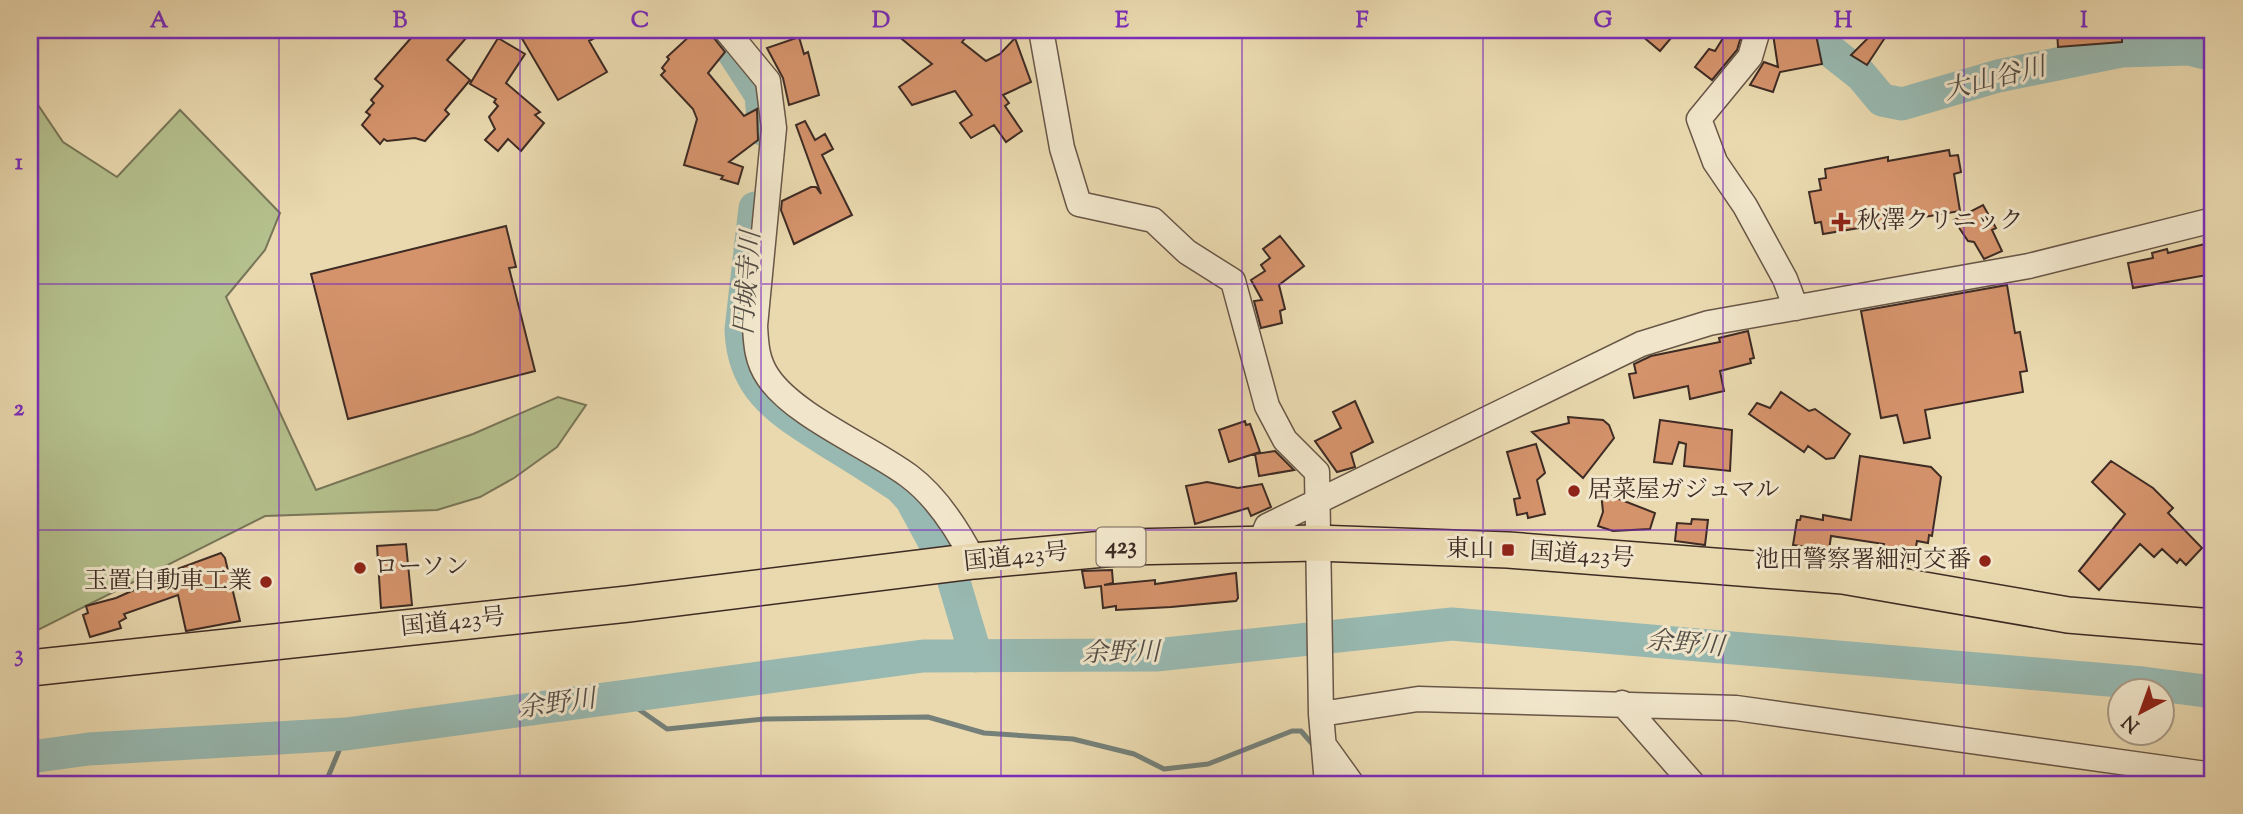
<svg xmlns="http://www.w3.org/2000/svg" width="2243" height="814" font-family="'Sorts Mill Goudy','Noto Serif JP',serif">
	<style>
		.green { fill: #b4c08d; stroke: #787658; stroke-width: 2 }
		.lines { fill: none; stroke-linecap: round; stroke-linejoin: round }
		.stream { stroke: #748079; stroke-width: 5 }
		.river { stroke: #98b9b1; stroke-width: 33 }
		.building { fill: #d5936c; stroke: #3d2b24; stroke-width: 2 }
		.minor-casing { stroke: #685647; stroke-width: 27 }
		.highway-casing { stroke: #3d2b24; stroke-width: 38 }
		.minor { stroke: #f1e6cb; stroke-width: 24 }
		.highway { stroke: #ead9af; stroke-width: 35 }
		.grid { fill: none; stroke: #7b2cbf; stroke-width: 2; stroke-opacity: 0.55 }
		.poi-dot { fill: #8f2418; stroke: #f1e6cb; stroke-width: 2.5 }
		.labels { text-anchor: middle; dominant-baseline: central; stroke-width: 6; stroke-linejoin: round; paint-order: stroke }
		.shield { fill: #f1e6cb; stroke: #736356; stroke-width: 2 }
		.shield-label { font-size: 23px; font-weight: bold; fill: #3d2b24 }
		.poi-label { font-size: 24px; fill: #3d2b24; stroke: #f1e6cb; text-anchor: start }
		.street-label { font-size: 24px; fill: #3d2b24; stroke: #f1e6cb }
		.water-label { font-size: 26px; font-style: italic; fill: #544e47; stroke: #f1e6cb }
		.neatline { fill: none; stroke: #7b2cbf; stroke-width: 2.5 }
		.grid-label { font-size: 23px; text-anchor: middle; font-weight: bold; fill: #7b2cbf }
	</style>
	<rect width="100%" height="100%" fill="#ead9af"/>
	<filter id="stains"><feTurbulence type="fractalNoise" baseFrequency=".00286" numOctaves="4"/><feColorMatrix values="0 0 0 0 .2 0 0 0 0 .09 0 0 0 0 .02 0 0 0 .5 -.17"/></filter>
	<radialGradient id="worn" r=".72"><stop offset=".6" stop-color="#630" stop-opacity="0"/><stop offset="1" stop-color="#630" stop-opacity=".3"/></radialGradient>
	<path class="green" d="M30,93l33,49 54,35 63,-67 100,103 -15,37 -39,47 90,193 157,-56 85,-37 28,8 -29,42 -43,31 -34,19 -43,13 -172,6 -235,118z"/>
	<g class="lines">
		<path class="stream" d="M621,697l46,32 98,-10 163,-2 56,16 89,6 61,15 30,15 44,-5 84,-33h9l13,15
			M325,784l21,-50"/>
		<path class="river" d="M1804,30l57,45 21,25 20,4 96,-28 123,-25 68,-2 24,6
			M726,41l35,54 3,35
			M755,208l-14,122c2,60 40,81 85,110 25,15 50,31 74,47l11,12 25,46
			M954,582l22,74
			M30,757l59,-8 257,-15 577,-78 233,-1 296,-31 691,59 70,9"/>
	</g>
	<path class="building" d="M418,30h55l-26,30 23,20 -25,30 4,4 -24,27 -10,-3 -28,3 -3,-2 -4,5 -18,-19 8,-10 -4,-3 8,-9 -3,-3 12,-14 -8,-7z
		M517,30h92l-20,11 18,31 -49,28z
		M891,30h67l8,7 -4,5 24,19 14,-7 15,-16 16,44 -28,13 6,8 -4,3 17,25 -16,11 -12,-17 -23,13 -11,-15 12,-8 -17,-24 -43,14 -13,-18 33,-23z
		M1635,30h28l9,7 -12,14z
		M1728,30h15l-6,20 -25,30 -17,-13 14,-18 6,2z
		M1800,30h15l7,34 -42,8 -7,20 -23,-7 14,-23 14,5 -5,-33z
		M1876,30h14l-23,35 -16,-10z
		M2057,30h65v12l-64,5z
		M694,32l6,5 3,-4 10,4 12,15 -17,21 36,43 13,-7 1,31 -29,22 14,5 -5,17 -17,-5 2,-3 -39,-11 13,-46 -4,-10 -32,-34 4,-4 -3,-3 7,-9 -2,-2z
		M799,37l5,17 4,-2 11,43 -30,10 -6,-27 -16,-30z
		M498,38l27,16 -19,29 34,29 -5,3 9,8 -23,28 -13,-12 -10,12 -13,-11 10,-11 -6,-12 9,-11 -4,-4 2,-3 -26,-15z
		M805,121l10,19 10,-6 8,15 -11,6 30,60 -58,29 -13,-34 1,-9 29,-14h5l5,7 -25,-69z
		M1949,150l1,6 8,-1 3,17 -7,2 6,37 -137,23 -2,-12 -6,1 -6,-31 12,-2 -2,-11 7,-1 -1,-9 63,-12v4z
		M1983,205l13,23 -4,2 10,21 -18,8 -10,-17 -6,-1 -14,-21z
		M506,226l10,41 -7,1 26,103 -187,48 -37,-145z
		M1280,236l24,30 -25,19 6,24 -5,2 2,12 -21,5 -7,-27 8,-1 -11,-20 14,-9 -4,-6 9,-7 -7,-9z
		M2213,242v32l-80,14 -5,-25 25,-5 -1,-5 15,-4 1,4z
		M2007,285l8,48 5,-1 7,39 -7,1 3,20 -98,18 5,28 -26,5 -7,-28 -16,3 -20,-107z
		M1748,331l6,27 -4,1 1,4 -31,8 4,20 -34,8 -2,-13 -54,12 -5,-24 7,-1 -2,-9 17,-8 69,-14 -1,-4z
		M1781,392l28,19 6,-2 35,25 -16,24 -8,1 -18,-13 -4,6 -55,-38 8,-11 13,5z
		M1355,401l18,41 -22,11 4,14 -18,5 -22,-31 26,-13 -8,-16z
		M1568,417l35,3 6,5 5,13 -31,40 -51,-46 37,-9z
		M1660,420l72,10 -2,41 -46,-5 2,-22 -7,-2 -7,22 -18,-2z
		M1245,421l1,4 4,-1 10,28 -31,10 -10,-32z
		M1536,444l9,29 -8,7 8,34 -17,4 -1,-5 -10,2 -3,-16 6,-1 -13,-46z
		M1275,451l19,19 -35,6 -4,-22z
		M1860,456l71,11 10,10 -9,59 -3,-1 -1,8 -11,-2 -4,24 -32,-5 3,-16 -53,-8 -2,14 -36,-5 4,-25h3l1,-4 22,4v-5l28,5z
		M2111,461l42,27 20,20 -5,5 34,35 -16,17 -6,-6 -3,4 -15,-14 -8,8 -14,-13 -41,46 -20,-19 46,-57 -33,-32z
		M1207,482l31,6 24,-4 9,23 -20,9 -3,-8 -53,16 -9,-38z
		M1601,492l54,21 -5,16 -37,2 -15,-5 5,-14z
		M1692,519l16,1 -3,25 -30,-4 2,-18 14,1z
		M406,544l6,61 -31,3 -4,-62z
		M221,553l4,5 15,63 -54,10 -8,-36 -54,19 2,4 -7,4 2,6 -31,9 -7,-22 5,-2 -2,-7 30,-8 54,-24 -1,-2z
		M1112,570l1,13 -9,2 51,-5v4l81,-11 2,25 -2,3 -65,6 -55,3v-4l-13,2 -2,-22 -16,2 -3,-17z"/>
	<g class="lines">
		<g class="minor-casing">
			<path id="minor" d="M726,30l42,51 6,47 -19,198c1,19 2,35 13,51 26,39 102,70 141,99 27,20 50,56 65,85
				M1041,30l21,118 17,56 74,16 34,32 46,29 34,125 18,34 32,32 4,242 6,70
				M1758,30l-8,27 -51,62 16,43 30,44 40,73 11,29
				M1259,545l8,-19 374,-182 68,-21 320,-57 184,-46
				M1622,703l71,81
				M1321,714l97,-15 318,9 477,67
				M1324,745l28,39"/>
		</g>
		<g class="highway-casing">
			<path id="highway" d="M30,668l598,-64 346,-43 152,-14 190,-4 192,7 335,26 225,39 145,12"/>
		</g>
		<use href="#minor" class="minor"/>
		<use href="#highway" class="highway"/>
	</g>
	<path class="grid" d="M279,30v754M520,30v754M761,30v754M1001,30v754M1242,30v754M1483,30v754M1723,30v754M1964,30v754M30,284h2183M30,530h2183"/>
	<g class="poi-dot">
		<path d="M1837.5 211.5h7v7h7v7h-7v7h-7v-7h-7v-7h7z"/>
		<circle cx="1574" cy="491" r="7"/>
		<rect x="1501" y="543" width="14" height="14" rx="3.5"/>
		<circle cx="1985" cy="561" r="7"/>
		<circle cx="360" cy="568" r="7"/>
		<circle cx="266" cy="582" r="7"/>
	</g>
	<g class="labels">
		<rect class="shield" x="1096.5" y="527.5" width="49" height="39" rx="5"/>
		<g class="shield-label">
			<text x="1121" y="547">423</text>
		</g>
		<g class="poi-label">
			<text x="1857" y="222">秋澤クリニック</text>
			<text x="1588" y="491">居菜屋ガジュマル</text>
			<text x="1494" y="550" text-anchor="end">東山</text>
			<text x="1971" y="561" text-anchor="end">池田警察署細河交番</text>
			<text x="374" y="568">ローソン</text>
			<text x="252" y="582" text-anchor="end">玉置自動車工業</text>
		</g>
		<g class="street-label">
			<text transform="translate(1582 556) rotate(4)">国道423号</text>
			<text transform="translate(1016 558) rotate(-6)">国道423号</text>
			<text transform="translate(453 623) rotate(-6)">国道423号</text>
		</g>
		<g class="water-label">
			<text transform="translate(1995 80) rotate(-14)">大山谷川</text>
			<text transform="translate(749 283) rotate(-86)">円城寺川</text>
			<text transform="translate(1685 645) rotate(5)">余野川</text>
			<text transform="translate(1121 654) rotate(-1)">余野川</text>
			<text transform="translate(557 705) rotate(-8)">余野川</text>
		</g>
	</g>
	<rect width="2243" height="814" fill="none" stroke="#ead9af" stroke-width="77"/>
	<g transform="translate(2141 712) rotate(221)"><circle r="33" fill="#f1e6cb" stroke="#a99b88" stroke-width="2"/>
	<path d="M0-5L12 26L0 18L-12 26Z" fill="#8f2418"/>
	<text y="-10" font-size="19" font-weight="bold" text-anchor="middle" fill="#3d2b24">N</text>
	</g>
	<rect x="38" y="38" width="2166" height="738" class="neatline"/>
	<g class="grid-label">
		<text x="159" y="27">A</text>
		<text x="400" y="27">B</text>
		<text x="640" y="27">C</text>
		<text x="881" y="27">D</text>
		<text x="1122" y="27">E</text>
		<text x="1362" y="27">F</text>
		<text x="1603" y="27">G</text>
		<text x="1843" y="27">H</text>
		<text x="2084" y="27">I</text>
		<text x="19" y="169">1</text>
		<text x="19" y="415">2</text>
		<text x="19" y="661">3</text>
	</g>
	<rect width="100%" height="100%" filter="url(#stains)"/>
	<rect width="100%" height="100%" fill="url(#worn)"/>
</svg>
